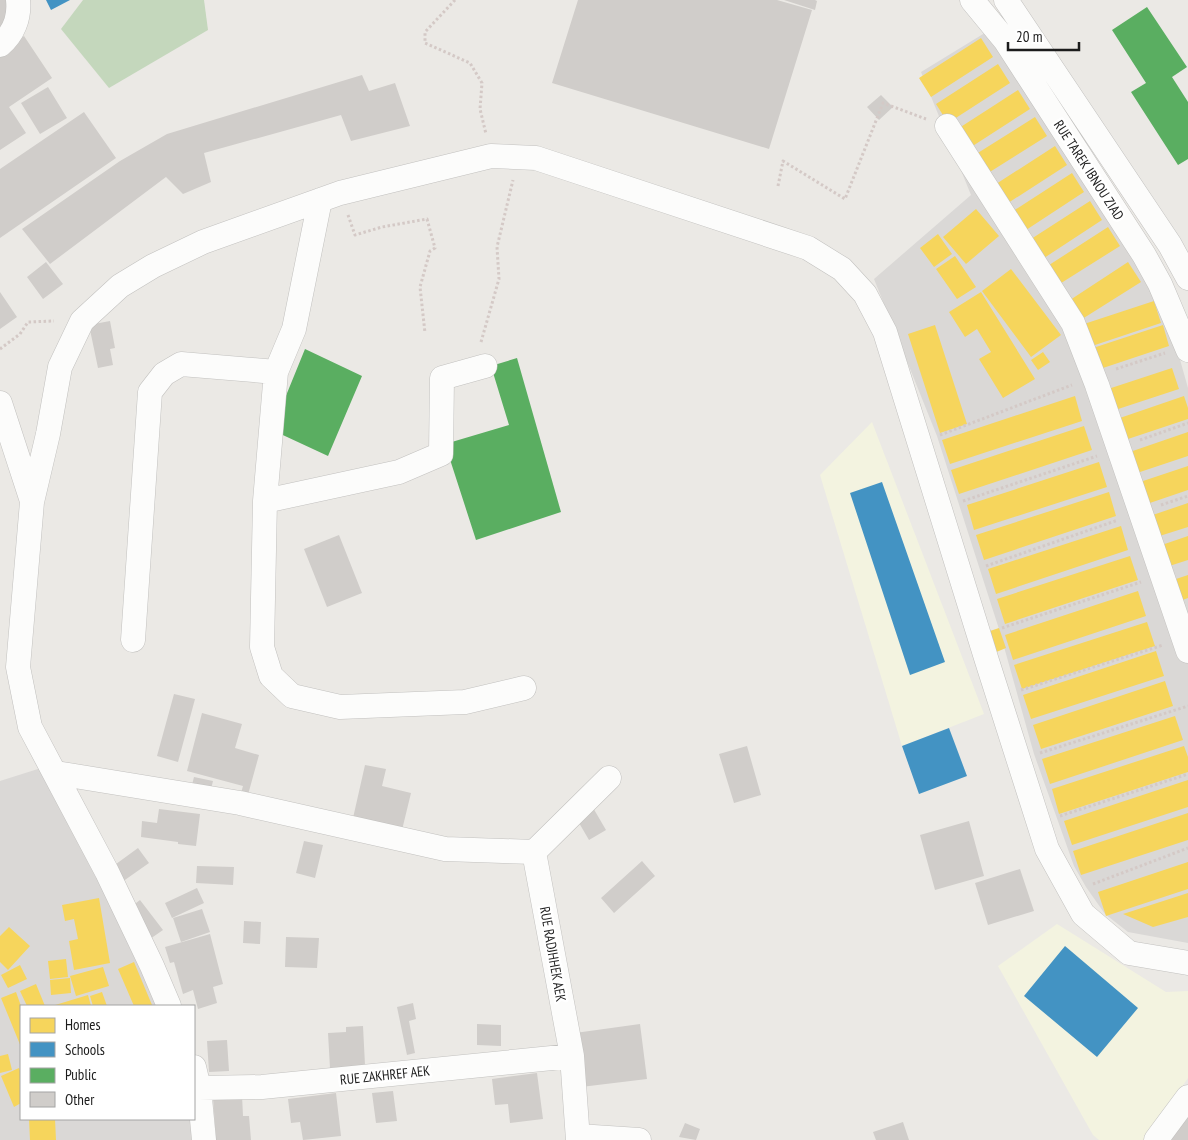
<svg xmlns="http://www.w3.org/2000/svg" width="1188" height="1140" font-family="'PT Sans Narrow',sans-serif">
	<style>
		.residential { fill: #dad8d6 }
		.education { fill: #f3f3e0 }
		.forest { fill: #c4d7bc }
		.homes { fill: #f6d55c }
		.schools { fill: #4393c3 }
		.public { fill: #5aae61 }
		.building { fill: #d0cdca }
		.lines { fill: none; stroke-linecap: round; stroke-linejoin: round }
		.minor-casing { stroke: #c2c1bf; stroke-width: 25 }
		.path { stroke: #d4c9c6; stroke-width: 3; stroke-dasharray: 2.5 2.5; stroke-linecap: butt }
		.minor { stroke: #fcfcfb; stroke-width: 24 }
		.labels { text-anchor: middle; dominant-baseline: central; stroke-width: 5; stroke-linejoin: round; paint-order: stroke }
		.street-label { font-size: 14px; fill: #1c1c1c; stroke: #fff }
	</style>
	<rect width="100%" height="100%" fill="#ebe9e5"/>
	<path class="residential" d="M988,31l161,239 28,79 11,39v555l-60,-11 -23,-18 -19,-27 -12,-21 -40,-112 -35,-125 -62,-193 -63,-157 97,-84 -50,-123z
		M41,768l123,238h-143v113h173l7,21h-201v-359z"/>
	<path class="education" d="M872,422l112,292 -82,32 -82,-271z
		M1057,924l109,68 22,-1v87l-43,62h-46l-6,-5 -95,-169z"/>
	<path class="forest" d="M83,0h121l4,30 -99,58 -48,-59z"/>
	<path class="homes" d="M981,38l12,19 -62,40 -12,-19z
		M998,64l12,19 -62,40 -12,-19z
		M1018,90l12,19 -62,40 -12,-19z
		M1035,117l12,19 -62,39 -12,-19z
		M1055,146l12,19 -62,40 -12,-19z
		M1072,173l12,19 -61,40 -13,-19z
		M1090,201l12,19 -61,40 -13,-19z
		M976,209l23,27 -33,28 -23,-27z
		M1108,227l12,19 -62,39 -12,-18z
		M938,234l14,20 -18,13 -14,-19z
		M955,256l21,31 -19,12 -21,-30z
		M1128,262l13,20 -62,39 -12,-19z
		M1011,269l50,66 -30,22 -49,-66z
		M981,292l54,87 -32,19 -24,-39 12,-7 -14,-23 -12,8 -16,-25z
		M1154,301l7,22 -69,23 -8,-22z
		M935,325l32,99 -27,9 -32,-99z
		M1163,325l6,21 -69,23 -7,-21z
		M1043,352l7,10 -12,8 -7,-10z
		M1172,368l7,21 -70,23 -7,-21z
		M1075,396l7,25 -132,43 -8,-24z
		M1184,396l4,12v11l-66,22 -8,-21z
		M1084,426l8,24 -133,44 -8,-24z
		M1188,432v24l-57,19 -7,-21z
		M1099,462l8,25 -133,43 -7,-25z
		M1188,466v24l-47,16 -7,-22z
		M1109,492l7,24 -132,44 -8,-25z
		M1188,503v24l-38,12 -6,-21z
		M1121,526l7,24 -132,44 -8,-25z
		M1188,536v24l-28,9 -7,-21z
		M1130,556l8,24 -133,44 -8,-25z
		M1188,575v23l-14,5 -7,-21z
		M1138,591l8,25 -133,44 -8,-25z
		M1147,622l8,24 -133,43 -8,-24z
		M999,628l7,20 -12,5 -7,-21z
		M1156,651l8,25 -133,43 -8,-24z
		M1165,681l8,25 -132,43 -8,-24z
		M1175,716l8,24 -133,44 -8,-25z
		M1184,746l4,11v15l-129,42 -7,-25z
		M1188,780v27l-116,38 -8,-24z
		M1188,813v27l-107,35 -8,-24z
		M1188,862v27l-82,27 -8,-24z
		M1188,893v24l-35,10 -30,-13z
		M99,898l11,65 -36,7 -5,-29 9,-2 -4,-20 -9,2 -3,-16z
		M9,927l21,19 -22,24 -8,-8v-26z
		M66,959l2,18 -18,2 -2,-18z
		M134,962l18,43 -3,1h-15l-16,-37z
		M20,965l7,14 -19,9 -7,-13z
		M103,967l6,19 -33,10 -6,-20z
		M70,978l1,15 -20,2 -1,-15z
		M36,984l9,22h-18l-7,-15z
		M16,992l5,14v41l-20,-49z
		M102,992l5,14h-14l-3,-10z
		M88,995l3,11h-39z
		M8,1054l4,16 -12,3v-17z
		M19,1068l2,5v30l-7,4 -13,-31z
		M29,1119h26l1,21h-26z"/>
	<path class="schools" d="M46,0h24l-19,10z
		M882,482l63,180 -35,13 -60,-182z
		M949,728l18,48 -48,18 -17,-48z
		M1065,946l73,62 -41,49 -73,-61z"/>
	<path class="public" d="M1147,7l40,60 -15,10 16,25v57l-10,6 -47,-73 15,-9 -34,-53z
		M305,349l57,27 -34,80 -56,-26z
		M517,358l44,154 -85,28 -31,-96 64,-19 -18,-59z"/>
	<path class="building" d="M0,0h6l1,37 -7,1z
		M578,0h199l35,10 -43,139 -217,-66z
		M784,0h31l2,1 -2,9z
		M24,36l28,42 -43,29 17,26 -26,17v-98z
		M362,75l7,16 26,-8 15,43 -59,15 -10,-26 -137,38 7,29 -28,12 -17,-17 -116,87 -28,-35 98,-68 47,-27z
		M48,87l19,31 -27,16 -19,-31z
		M881,95l12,12 -14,13 -12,-13z
		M84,112l32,46 -116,80v-69z
		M46,262l17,22 -20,15 -16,-22z
		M0,292l17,25 -17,12z
		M110,321l5,27 -5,1 3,16 -15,3 -9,-43z
		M339,535l23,58 -35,14 -23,-58z
		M174,694l21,5 -17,63 -21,-6z
		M202,713l40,11 -7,24 24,7 -13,47 -7,-2 4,-14 -56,-15z
		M747,746l14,49 -27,8 -15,-49z
		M365,765l21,4 -4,17 29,7 -9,37 -49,-12z
		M194,777l19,4 -4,16 -19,-4z
		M592,806l14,24 -17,10 -14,-24z
		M159,809l41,5 -4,32 -18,-2v-2l-37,-5 1,-16 15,2z
		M969,821l15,55 -49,14 -15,-55z
		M304,841l19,4 -8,33 -19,-5z
		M138,848l11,15 -27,19 -10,-15z
		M642,861l13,15 -41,37 -13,-15z
		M197,866l37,1 -1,18 -37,-2z
		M1020,869l14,42 -46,14 -13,-42z
		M197,888l7,15 -32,15 -7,-15z
		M140,900l23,30 -13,9 -23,-29z
		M202,909l8,23 -29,10 -8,-24z
		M244,921l17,1 -1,22 -17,-1z
		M210,934l13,50 -10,3 4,16 -19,6 -5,-19 -10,4 -9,-32 -4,1 -5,-16z
		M286,937l33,1 -2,30 -32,-1z
		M413,1003l3,16 -7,2 6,32 -8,2 -10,-48z
		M477,1024l24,1v21l-24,-1z
		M640,1024l7,55 -66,8 -6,-54z
		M363,1026l2,39 -35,3 -2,-35 18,-1v-5z
		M227,1040l2,31 -20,1 -2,-31z
		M537,1073l6,46 -33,4 -2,-19 -13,1 -3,-26z
		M393,1091l4,30 -21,2 -4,-30z
		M336,1093l5,43 -38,4 -3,-18 -9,1 -3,-24z
		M242,1095l1,21h6l2,24h-35l-3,-42z
		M1188,1111v29h-26z
		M903,1122l6,18h-33l-3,-8z
		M685,1123l15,6 -4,11 -17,-3z"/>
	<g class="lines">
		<g class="minor-casing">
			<path id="minor" d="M972,0l33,40 139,215 16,29 28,66
				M1006,0l164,245 18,33
				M0,45c13,-11 20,-27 18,-45
				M947,126l126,197 24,62 91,266
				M276,372l-11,129 134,-29 42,-18 1,-76 43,-12
				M0,403l32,98
				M265,501l-3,146 9,29 21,20 48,11 125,-5 59,-14
				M133,640l17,-248 14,-18 17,-10 95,8 18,-43 26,-129
				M56,773l184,30 205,46 89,3 75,-74
				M534,852l38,204 6,84
				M169,1006l-17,-40 -45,-94 -77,-145 -12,-60 14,-165 16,-68 12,-67 22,-46 38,-35 33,-20 50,-24 137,-49 151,-37 45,2 272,90 34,21 23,25 20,38 102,329 60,188 36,65 46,39 59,10
				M194,1067l5,21 5,52
				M199,1088l63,-1 310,-31
				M578,1136l61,4
				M1156,1140l32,-43"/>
		</g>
		<path class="path" d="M455,0l-30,32v11l45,20 12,20 -2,26 6,25
			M778,186l5,-25 62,38 38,-96 43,16
			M348,215l7,20 27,-8 45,-8 8,29 -5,3 -10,36 5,46
			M481,342l18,-63 -2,-32 16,-67
			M0,349l20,-15 8,-12 26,-1
			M1116,369l49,-16
			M940,435l132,-50
			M1140,440l48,-17
			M963,501l134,-45
			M1161,505l27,-9
			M986,566l132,-46
			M1002,628l139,-46
			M1021,690l142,-45
			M1040,753l148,-47
			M1060,816l128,-42
			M1093,884l95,-36"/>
		<use href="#minor" class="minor"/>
	</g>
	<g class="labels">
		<g class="street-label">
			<text transform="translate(1089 170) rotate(57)">RUE TAREK IBNOU ZIAD</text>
			<text transform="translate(553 954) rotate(80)">RUE RADJHHEK AEK</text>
			<text transform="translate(385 1075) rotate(-6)">RUE ZAKHREF AEK</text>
		</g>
	</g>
	<rect x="20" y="1005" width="175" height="115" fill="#ffffff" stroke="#a4a4a4"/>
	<rect x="30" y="1018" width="25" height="15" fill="#f6d55c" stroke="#a4a4a4"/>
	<text x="65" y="1030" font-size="15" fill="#1c1c1c">Homes</text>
	<rect x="30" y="1042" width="25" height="15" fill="#4393c3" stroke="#a4a4a4"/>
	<text x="65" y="1055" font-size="15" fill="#1c1c1c">Schools</text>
	<rect x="30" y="1068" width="25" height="15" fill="#5aae61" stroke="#a4a4a4"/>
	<text x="65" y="1080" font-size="15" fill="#1c1c1c">Public</text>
	<rect x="30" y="1092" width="25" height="15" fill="#d0cdca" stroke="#a4a4a4"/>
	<text x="65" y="1105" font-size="15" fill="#1c1c1c">Other</text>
	<path d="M1008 42v8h71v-8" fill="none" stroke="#1c1c1c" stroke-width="2.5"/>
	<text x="1016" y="42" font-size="15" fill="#1c1c1c" stroke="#ffffff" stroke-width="4" paint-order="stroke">20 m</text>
</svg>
